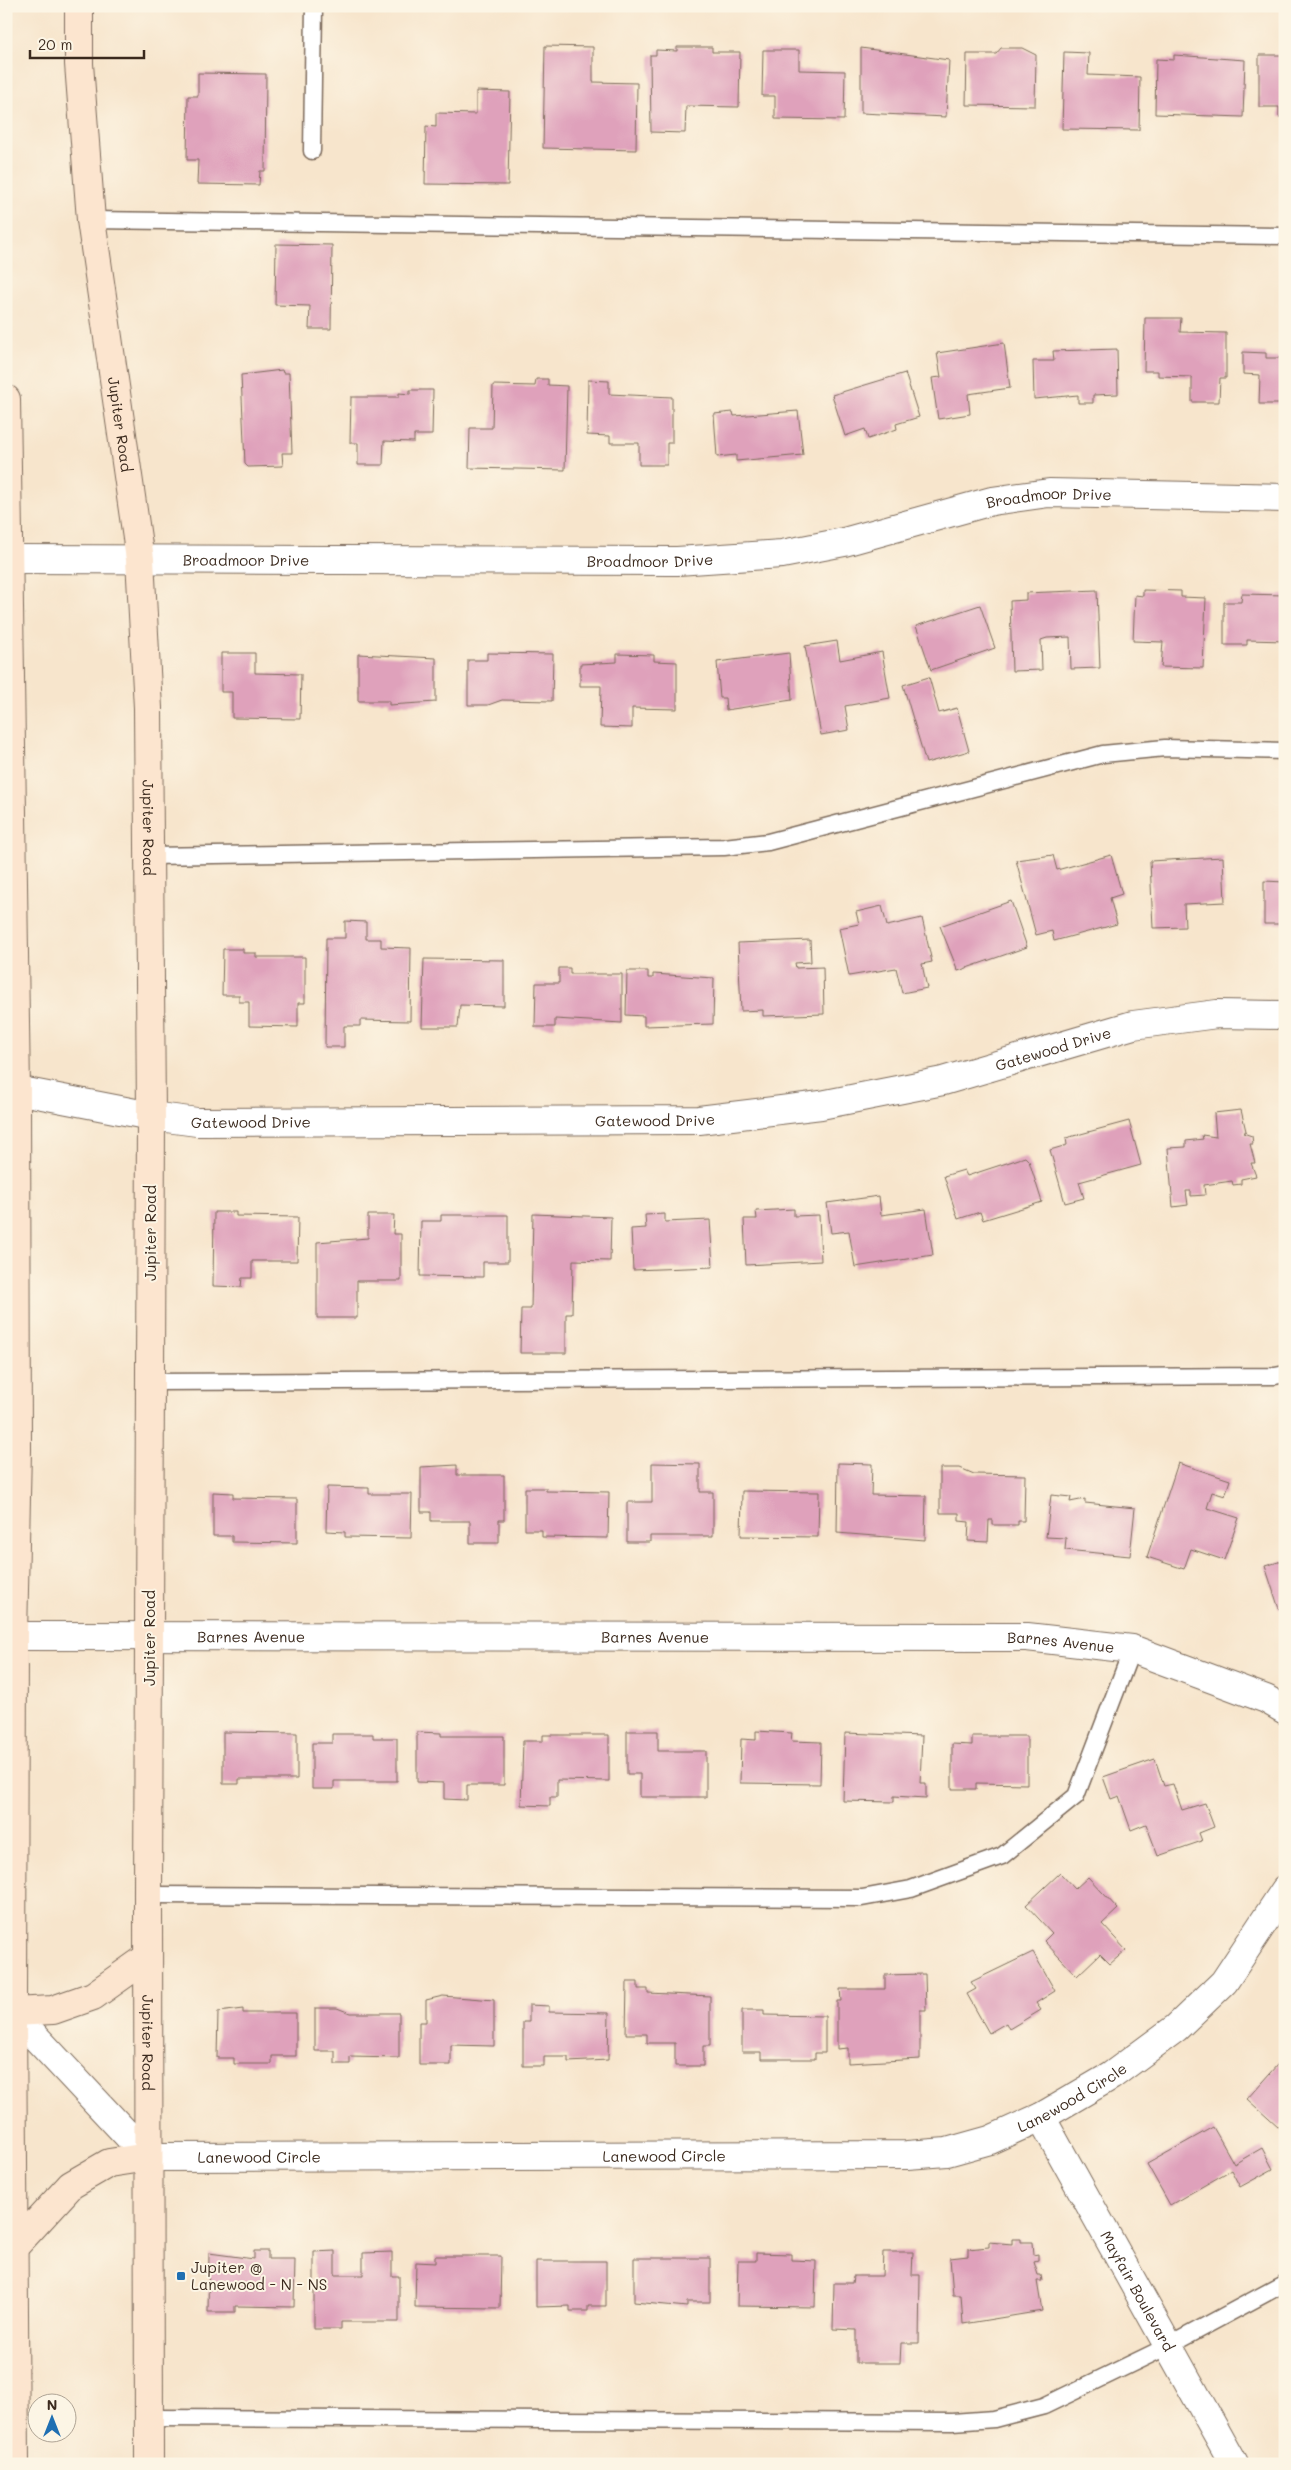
<svg xmlns="http://www.w3.org/2000/svg" width="1291" height="2470" font-family="Mali,sans-serif">
	<style>
		.building { fill: #dfa1bb }
		.lines { fill: none; stroke-linecap: round; stroke-linejoin: round }
		.lane-casing { stroke: #7d6b5b; stroke-width: 19 }
		.street-casing { stroke: #7d6b5b; stroke-width: 30 }
		.secondary-casing { stroke: #7d6b5b; stroke-width: 30 }
		.lane { stroke: #fff; stroke-width: 16 }
		.street { stroke: #fff; stroke-width: 28 }
		.secondary { stroke: #fce5cf; stroke-width: 28 }
		.poi-dot { fill: #1f6fb2; stroke: #fcf5e5; stroke-width: 2 }
		.labels { text-anchor: middle; dominant-baseline: central; stroke-width: 4; stroke-linejoin: round; paint-order: stroke }
		.street-label { font-size: 15px; fill: #3b2a1e; stroke: #fcf5e5 }
		.poi-label { font-size: 15px; fill: #3b2a1e; stroke: #fcf5e5; text-anchor: start }
	</style>
	<rect width="100%" height="100%" fill="#fcf5e5"/>
	<filter id="ink" filterUnits="userSpaceOnUse"><feTurbulence type="fractalNoise" baseFrequency=".02" numOctaves="2"/><feDisplacementMap in="SourceGraphic" scale="10" xChannelSelector="R" yChannelSelector="G"/><feConvolveMatrix kernelMatrix="1 2 1 2 8 2 1 2 1" color-interpolation-filters="sRGB"/></filter>
	<filter id="wash" filterUnits="userSpaceOnUse"><feTurbulence type="fractalNoise" baseFrequency=".0096" numOctaves="4" result="noise"/><feDisplacementMap in="SourceGraphic" scale="20" xChannelSelector="R" yChannelSelector="G"/><feGaussianBlur stdDeviation="1.12" result="paint"/><feColorMatrix in="noise" values="0 0 0 0 0 0 0 0 0 0 0 0 0 0 0 0 0 1.4 0 .05"/><feComposite in="paint" operator="in"/></filter>
	<g filter="url(#wash)">
		<rect width="100%" height="100%" fill="#f7e5cc"/>
		<g id="blocks">
			<path class="building" d="M545,46l48,1v35l44,1 -1,67 -93,-2z
				M677,47h35v5h28l-1,55 -53,-1 -1,27 -34,-1 -1,-77h6v-5l21,1z
				M861,48l88,12 -3,57 -85,-4z
				M1001,48h21l14,7 -1,51 -69,-1 1,-51h29z
				M763,50h36v20l46,1 -1,49 -69,-1v-23h-13z
				M1064,52l25,1 -1,22 52,2 -1,53 -77,-1z
				M1174,55l71,5 -2,57 -88,-3 1,-55 18,1z
				M1259,55h26v62h-6v-10h-20z
				M198,73l68,1 -1,97h-5l-1,14 -62,-1 1,-24h-11l1,-64h10z
				M476,91l34,1 -2,93 -83,-1 1,-58 10,1v-14l40,1z
				M276,244l56,1 -1,84h-22l1,-23 -35,-1z
				M1145,318h36l-1,14 46,1v45h-6l-1,24h-27v-25l-34,-1v-5h-14z
				M1004,343l6,45 -42,6 2,20 -32,5 -6,-41 9,-1 -4,-24z
				M1117,349l1,45 -25,1v8h-15v-8l-44,4 -1,-38h21l-1,-10z
				M1243,352l23,1v5h19v46h-26l1,-29 -17,-1z
				M282,370l1,3h6l3,80h-10l1,13 -35,1 -3,-3 -4,-89z
				M905,373l14,44 -23,7 1,5 -29,10 -3,-10 -20,7 -13,-41z
				M536,379h12v6l19,1 -2,84 -96,-2 1,-40h22l1,-43 42,1z
				M588,380l21,1v13l63,3v46h-5v22h-28v-22h-29v-7l-23,-1z
				M410,390h23l-1,45h-18v7l-30,-1 -1,24h-25v-22h-8l1,-46h48v-4l11,1z
				M798,411l5,44 -67,6v-6l-19,2 -3,-43 19,-2 1,4z
				M1097,590l3,78 -29,1 -1,-32 -23,1 -6,2 1,30 -30,1 -2,-70 16,-1v-7z
				M1143,590l38,1v6l25,1 -3,70 -42,-1 2,-25 -30,-1 2,-46 8,1z
				M1242,594l43,1v46l-38,-1v5h-23v-43h17z
				M980,605l15,43 -64,22 -15,-44z
				M837,641l3,19 42,-8 8,46 -45,8 4,24 -28,5 -16,-89z
				M221,653h34v20l46,1 -1,45 -68,-1v-26h-11z
				M487,653l66,1 -1,47 -50,-1 -14,5h-20v-45h19z
				M789,653l3,47 -66,10 -1,-12h-5l-3,-36z
				M358,654l78,4v44l-47,3v-4h-31z
				M617,654l37,1v6l23,1v47l-45,-1v20l-32,-1 1,-41h-21v-22l37,-2z
				M929,677l10,36 18,-5 12,43 -43,12 -23,-78z
				M1053,855l4,15 54,-15 11,39 -12,4 7,26 -63,17 -2,-10 -16,4 -20,-75z
				M1223,857l2,45 -41,2 1,23 -32,1 -3,-67z
				M1264,881l21,1v42h-21z
				M1011,901l16,46 -69,24 -18,-45z
				M882,906l5,20 35,-8 10,44 -10,2 5,24 -25,5 -6,-25 -47,8 -10,-48 20,-4 -3,-12z
				M345,921l21,1v17h15v8l30,1 -1,73 -50,-1v6h-16v21h-19l1,-109h19z
				M810,940l1,22 -16,1 1,5 27,-1 1,47 -61,2v-6l-22,1 -3,-68z
				M223,949h20v4h13v4h49v46h-7v24l-49,-1v-24h-10v-7h-17z
				M424,959l80,1v46l-44,-1 -2,22h-36z
				M559,968h11v6h52v49l-67,-4v8h-20l1,-44h23z
				M627,971h21v7h5v-4l61,4 -1,46 -69,2v-10l-18,-1z
				M1241,1110l5,21 -3,2 9,3 1,8h-3l5,19h-4l5,13 -15,3v5l-8,1 -1,-4 -28,4 1,10 -14,1v-5h-5l2,14 -15,2 -5,-59 18,-1v-6l17,-2 -1,-4 14,2 -2,-24z
				M1129,1121l12,44 -62,17 5,16 -19,5 -15,-53 17,-5 -1,-7z
				M1025,1157l4,4 13,41 -59,18 -3,-8 -22,7 -14,-43 20,-6 3,6z
				M879,1196l2,19 45,-6 7,46 -78,12 -6,-36 -18,2 -4,-30z
				M794,1209v7l25,-1 2,46 -75,4 -2,-46h13l-1,-8z
				M214,1212h22v4l62,1 -1,44h-45v17h-10l-1,9 -28,-1z
				M533,1214l78,3 -1,44 -37,-1 -1,54h-6v39h-46l1,-44h10z
				M665,1214v8l45,-2 3,47 -80,3 -2,-41 15,-1 -1,-13z
				M368,1215h26l-1,19h8v47h-44v37h-40v-76l51,-4z
				M441,1215h67v47h-25v15l-63,-1 1,-55h20z
				M652,1463l48,1v28h13v44h-63v6h-23v-40h25z
				M838,1463l34,1 -1,31 55,1 -1,44 -88,-7z
				M1178,1463l52,17 -5,16 -13,-4 -5,16 32,10 -15,42 -33,-11 -7,20 -37,-12z
				M457,1465v10h47v45h-5v23h-29v-22h-39v-9h-10v-45z
				M940,1468h20l14,6 51,1 -1,46h-6v4h-25v-5h-4l-1,22 -20,-1 1,-19 -10,-1v-8h-19z
				M327,1487l42,1v6h43l-1,44 -66,-1v-5l-19,-1z
				M525,1488h21v3l63,1 -1,46 -66,-1v-7h-17z
				M742,1491l77,1 -1,45 -77,-1z
				M213,1492l20,1v5l64,1v44l-65,-1v-6h-19z
				M1051,1495l20,2 -1,5 15,-3v4l50,5 -5,48 -65,-6 1,-12 -20,-1z
				M1285,1560v47l-6,2 -14,-43z
				M627,1731h31v20h48v46h-66v-23h-13z
				M756,1731l36,2 -1,8 30,1 -1,42 -80,-1 1,-44 15,1z
				M223,1732l74,1v46h-58v5h-16z
				M417,1732l24,1v3h63v49h-37v15l-23,-1v-16l-27,-1z
				M845,1733l77,3 -2,47h6v15l-32,-2v6l-51,-1z
				M332,1734h41v4h24v43h-63v8h-22v-46h20z
				M543,1735h66v46l-52,-1v17h-7v9l-29,-1 2,-64h20z
				M972,1736h55v48l-51,-1v6h-24v-45l20,1z
				M1155,1759l9,27 9,-2 9,26 23,-7 9,24 -15,6 3,8 -44,15 -12,-32 -15,6 -12,-34 -8,3 -8,-22z
				M1060,1873l15,16 13,-12 30,32 -16,15 24,26 -16,14 -10,-10 -23,22 -33,-35 8,-8 -26,-28z
				M1033,1952l22,39 -19,12 5,7 -32,19 -3,-6 -17,10 -22,-39 9,-5 -5,-7z
				M925,1974l1,36h-6v49l-72,4v-15l-11,1v-48h4l-1,-12h45v-14z
				M627,1982h11v7h10v4l62,3v50h-7v20h-28v-23h-28v-9h-21z
				M443,1996l51,4v46l-43,-1v20h-32v-43h7v-22z
				M529,2005l20,1v6l60,1 -1,47 -40,2v-5h-24v9h-21v-44h6z
				M315,2008h22l13,5h49v45l-49,-1v7h-15v-13h-20z
				M243,2009v4h53v43h-24v8h-38v-6h-17l1,-46z
				M742,2010h22v5l61,1v37h-10v6h-54v-7h-19z
				M1285,2056v65l-6,7 -32,-29z
				M1213,2127l21,37 28,-16 11,21 -33,18 -9,-17 -61,35 -23,-41z
				M1012,2239h9v3h11l1,13 5,-1v7l-4,1 4,13h3l1,6h-5l5,30 -79,13 -2,-29h-8l-3,-37 18,-2v-7l21,-2v-5l23,2z
				M254,2251h14v8h27l-1,48 -59,-1v6h-27l1,-59 45,6z
				M335,2251v24h28v-22l29,-1v24h7v46h-58v7h-27v-77z
				M883,2252h30l-1,23h8l-1,68h-18l-1,20h-44v-33l-23,-1 1,-46h18l1,-7h29z
				M756,2253l35,1v6l25,1 -1,46 -78,-1 1,-45h18z
				M435,2256h66l-1,52 -85,-1 1,-45 19,1z
				M634,2258h76v44h-23v5l-53,-5z
				M536,2261h70v45h-18v5h-18v-5l-34,1z"/>
		</g>
	</g>
	<g filter="url(#ink)">
		<use href="#blocks" fill-opacity="0" stroke="#7d6b5b" stroke-width="1"/>
		<g class="lines">
			<g class="lane-casing">
				<path id="lane" d="M312,151l2,-145
					M91,220l1194,16
					M150,856l574,-9 44,-5 335,-88 62,-6 120,3
					M149,1382l1126,-6 10,-2
					M148,1895l714,3 49,-9 91,-33 74,-60 56,-147
					M149,2418l803,4 42,-3 50,-13 124,-60 117,-63"/>
			</g>
			<g class="street-casing">
				<g id="street">
					<path id="s1" d="M8,559l669,2 105,-7 62,-12 148,-41 57,-8 236,5"/>
					<path id="s2" d="M6,1088l145,28 46,6 502,-2 122,-15 122,-24 190,-56 84,-11 68,1"/>
					<path id="s3" d="M13,1636l1014,1 105,12 134,50 19,11"/>
					<path id="s4" d="M6,2012h6l136,145 759,-2 40,-3 43,-12 51,-23 70,-41 65,-48 48,-46 61,-92"/>
					<path id="s5" d="M1041,2117l193,347"/>
				</g>
			</g>
			<g class="secondary-casing">
				<g id="secondary">
					<path id="s6" d="M79,6v58l12,156 49,339 8,149 3,408 -3,779 1,569"/>
					<path d="M6,399l10,692 1,359 -4,186 -1,376 3,452"/>
					<path d="M12,2012l41,-2 40,-14 55,-39"/>
					<path d="M15,2246l56,-61 38,-22 39,-6"/>
				</g>
			</g>
			<use href="#lane" class="lane"/>
			<use href="#street" class="street"/>
			<use href="#secondary" class="secondary"/>
		</g>
	</g>
	<rect class="poi-dot" x="176" y="2271" width="10" height="10" rx="2.5"/>
	<g class="labels">
		<g class="street-label">
			<text stroke="none"><textPath href="#s6" startOffset="421">Jupiter Road</textPath></text>
			<text stroke="none"><textPath href="#s1" startOffset="1048">Broadmoor Drive</textPath></text>
			<text stroke="none"><textPath href="#s1" startOffset="238">Broadmoor Drive</textPath></text>
			<text stroke="none"><textPath href="#s1" startOffset="642">Broadmoor Drive</textPath></text>
			<text stroke="none"><textPath href="#s6" startOffset="826">Jupiter Road</textPath></text>
			<text stroke="none"><textPath href="#s2" startOffset="1058">Gatewood Drive</textPath></text>
			<text stroke="none"><textPath href="#s2" startOffset="652">Gatewood Drive</textPath></text>
			<text stroke="none"><textPath href="#s2" startOffset="248">Gatewood Drive</textPath></text>
			<text transform="translate(150 1233) rotate(-90)">Jupiter Road</text>
			<text stroke="none"><textPath href="#s3" startOffset="238">Barnes Avenue</textPath></text>
			<text stroke="none"><textPath href="#s3" startOffset="642">Barnes Avenue</textPath></text>
			<text transform="translate(149 1638) rotate(-90)">Jupiter Road</text>
			<text stroke="none"><textPath href="#s3" startOffset="1048">Barnes Avenue</textPath></text>
			<text stroke="none"><textPath href="#s6" startOffset="2041">Jupiter Road</textPath></text>
			<text stroke="none"><textPath href="#s4" startOffset="1141">Lanewood Circle</textPath></text>
			<text stroke="none"><textPath href="#s4" startOffset="721">Lanewood Circle</textPath></text>
			<text stroke="none"><textPath href="#s4" startOffset="316">Lanewood Circle</textPath></text>
			<text stroke="none"><textPath href="#s5" startOffset="199">Mayfair Boulevard</textPath></text>
		</g>
		<g class="poi-label">
			<text x="191" y="2267">Jupiter @<tspan x="191" dy="17">Lanewood - N - NS</tspan></text>
		</g>
	</g>
	<rect width="1291" height="2470" fill="none" stroke="#fcf5e5" stroke-width="25"/>
	<g transform="translate(52 2418)"><circle r="24" fill="#fcf5e5" stroke="#afa495"/>
	<path d="M0-4L9 19L0 12L-9 19Z" fill="#1f6fb2"/>
	<text y="-8" font-size="14" font-weight="bold" text-anchor="middle" fill="#3b2a1e">N</text>
	</g>
	<path d="M30 50v8h114v-8" fill="none" stroke="#3b2a1e" stroke-width="2.5"/>
	<text x="38" y="50" font-size="15" fill="#3b2a1e" stroke="#fcf5e5" stroke-width="4" paint-order="stroke">20 m</text>
</svg>
